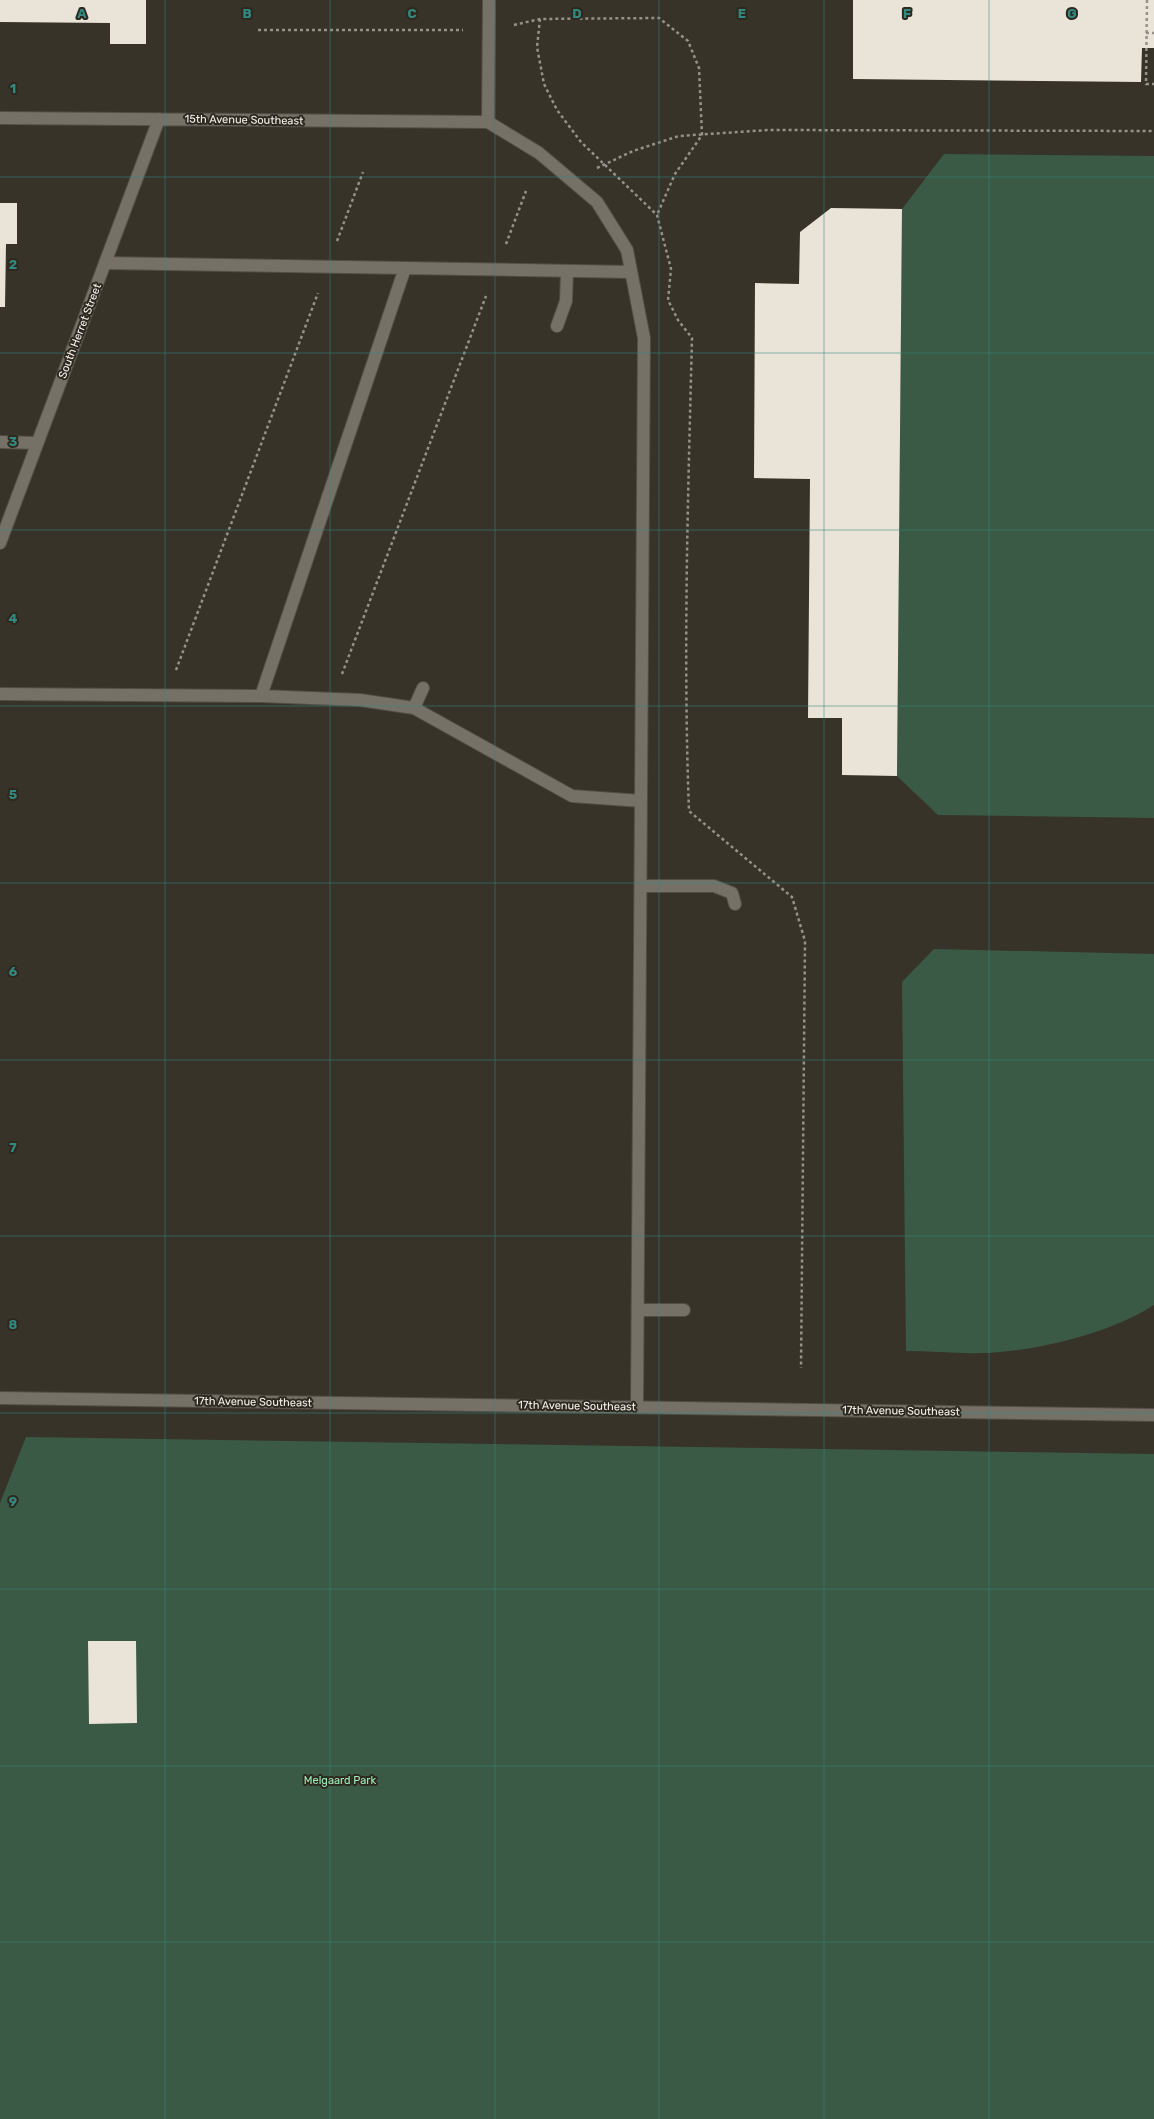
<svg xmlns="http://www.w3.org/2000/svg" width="1154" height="2119" font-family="Rubik,sans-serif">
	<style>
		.green { fill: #3a5a45 }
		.building { fill: #e9e4d7 }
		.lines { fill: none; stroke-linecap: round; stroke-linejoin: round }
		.service-casing { stroke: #524e46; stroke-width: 14 }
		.minor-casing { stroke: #524e46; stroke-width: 14 }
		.tertiary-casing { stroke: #524e46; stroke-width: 14 }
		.path { stroke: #96928a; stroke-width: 2.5; stroke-dasharray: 3 3; stroke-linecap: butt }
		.service { stroke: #767166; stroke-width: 12 }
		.minor { stroke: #767166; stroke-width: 12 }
		.tertiary { stroke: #767166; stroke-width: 12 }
		.grid { fill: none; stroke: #328981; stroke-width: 1; stroke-opacity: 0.55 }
		.labels { text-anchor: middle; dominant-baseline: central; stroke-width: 4; stroke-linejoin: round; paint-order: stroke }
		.street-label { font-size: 11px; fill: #f7f4ee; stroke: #2d291f }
		.park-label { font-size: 11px; fill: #a0eebb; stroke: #2d291f }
		.grid-label { font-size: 13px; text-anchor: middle; font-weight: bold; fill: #328981; stroke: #2d291f; stroke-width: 4; stroke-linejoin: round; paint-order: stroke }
	</style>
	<rect width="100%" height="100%" fill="#373328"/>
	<path class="green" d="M944,154l210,2v662l-216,-3 -41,-39 5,-567z
		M934,949l220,5v351c-45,29 -117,46 -171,48 -26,1 -51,-2 -77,-2l-4,-369z
		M26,1437l1128,17v665h-1154v-616z"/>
	<path class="building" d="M0,0h146v44h-36v-21l-110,-1z
		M853,0h301v48h-12l-1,34 -288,-3z
		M0,203h17v41h-11l-1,63h-5z
		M831,208l71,1 -5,567 -55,-1v-57h-34l2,-239 -56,-1 1,-195 44,1 1,-52z
		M88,1641h48l1,82 -48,1z"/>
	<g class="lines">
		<g class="service-casing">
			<path id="service" d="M489,0l-1,122 51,31 58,49 30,48 17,88 -7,1069
				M405,268l226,4
				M557,326l9,-25 1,-30
				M0,442l37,1
				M0,694l261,2 144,-428 -300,-5
				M261,696l99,4 54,8 158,88 69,5
				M414,708l9,-20
				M641,886h73l18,7 3,11
				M638,1310h46"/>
		</g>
		<g class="minor-casing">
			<path id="minor" d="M0,118l488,4
				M0,543l159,-424"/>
		</g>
		<g class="tertiary-casing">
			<path id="tertiary" d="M0,1398l1154,17"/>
		</g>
		<path class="path" d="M1147,0l-1,84h8
			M540,19l-3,28 7,37 13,26 24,32 76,73 14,54 -3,31 10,20 14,18c-4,158 -9,316 -3,473l103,86 13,44 -4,427
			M514,25l26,-6 119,-1 29,23 11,27 3,67 -27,39 -18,41
			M258,30h205
			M1146,33h8
			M597,168l36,-17 46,-15 89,-6 386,1
			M337,241l26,-69
			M506,244l20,-53
			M176,670l142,-377
			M342,674l144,-378"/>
		<use href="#service" class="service"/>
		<use href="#minor" class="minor"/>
		<use href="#tertiary" class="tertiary"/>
	</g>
	<path class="grid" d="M165,0v2119M330,0v2119M495,0v2119M659,0v2119M824,0v2119M989,0v2119M0,177h1154M0,353h1154M0,530h1154M0,706h1154M0,883h1154M0,1060h1154M0,1236h1154M0,1413h1154M0,1589h1154M0,1766h1154M0,1942h1154"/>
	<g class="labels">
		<g class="street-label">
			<text transform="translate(244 120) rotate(1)">15th Avenue Southeast</text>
			<text transform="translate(80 331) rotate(-69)">South Herret Street</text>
			<text transform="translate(253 1402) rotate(1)">17th Avenue Southeast</text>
			<text transform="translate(577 1406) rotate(1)">17th Avenue Southeast</text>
			<text transform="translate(901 1411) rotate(1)">17th Avenue Southeast</text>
		</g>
		<g class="park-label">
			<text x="340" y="1780">Melgaard Park</text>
		</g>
	</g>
	<g class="grid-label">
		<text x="82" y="18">A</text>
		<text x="247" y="18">B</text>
		<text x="412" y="18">C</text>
		<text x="577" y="18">D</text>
		<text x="742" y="18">E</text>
		<text x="907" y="18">F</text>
		<text x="1072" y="18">G</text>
		<text x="13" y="93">1</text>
		<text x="13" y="269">2</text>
		<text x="13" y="446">3</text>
		<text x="13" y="623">4</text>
		<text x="13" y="799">5</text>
		<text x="13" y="976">6</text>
		<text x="13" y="1152">7</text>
		<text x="13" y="1329">8</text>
		<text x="13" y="1506">9</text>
	</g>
</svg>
